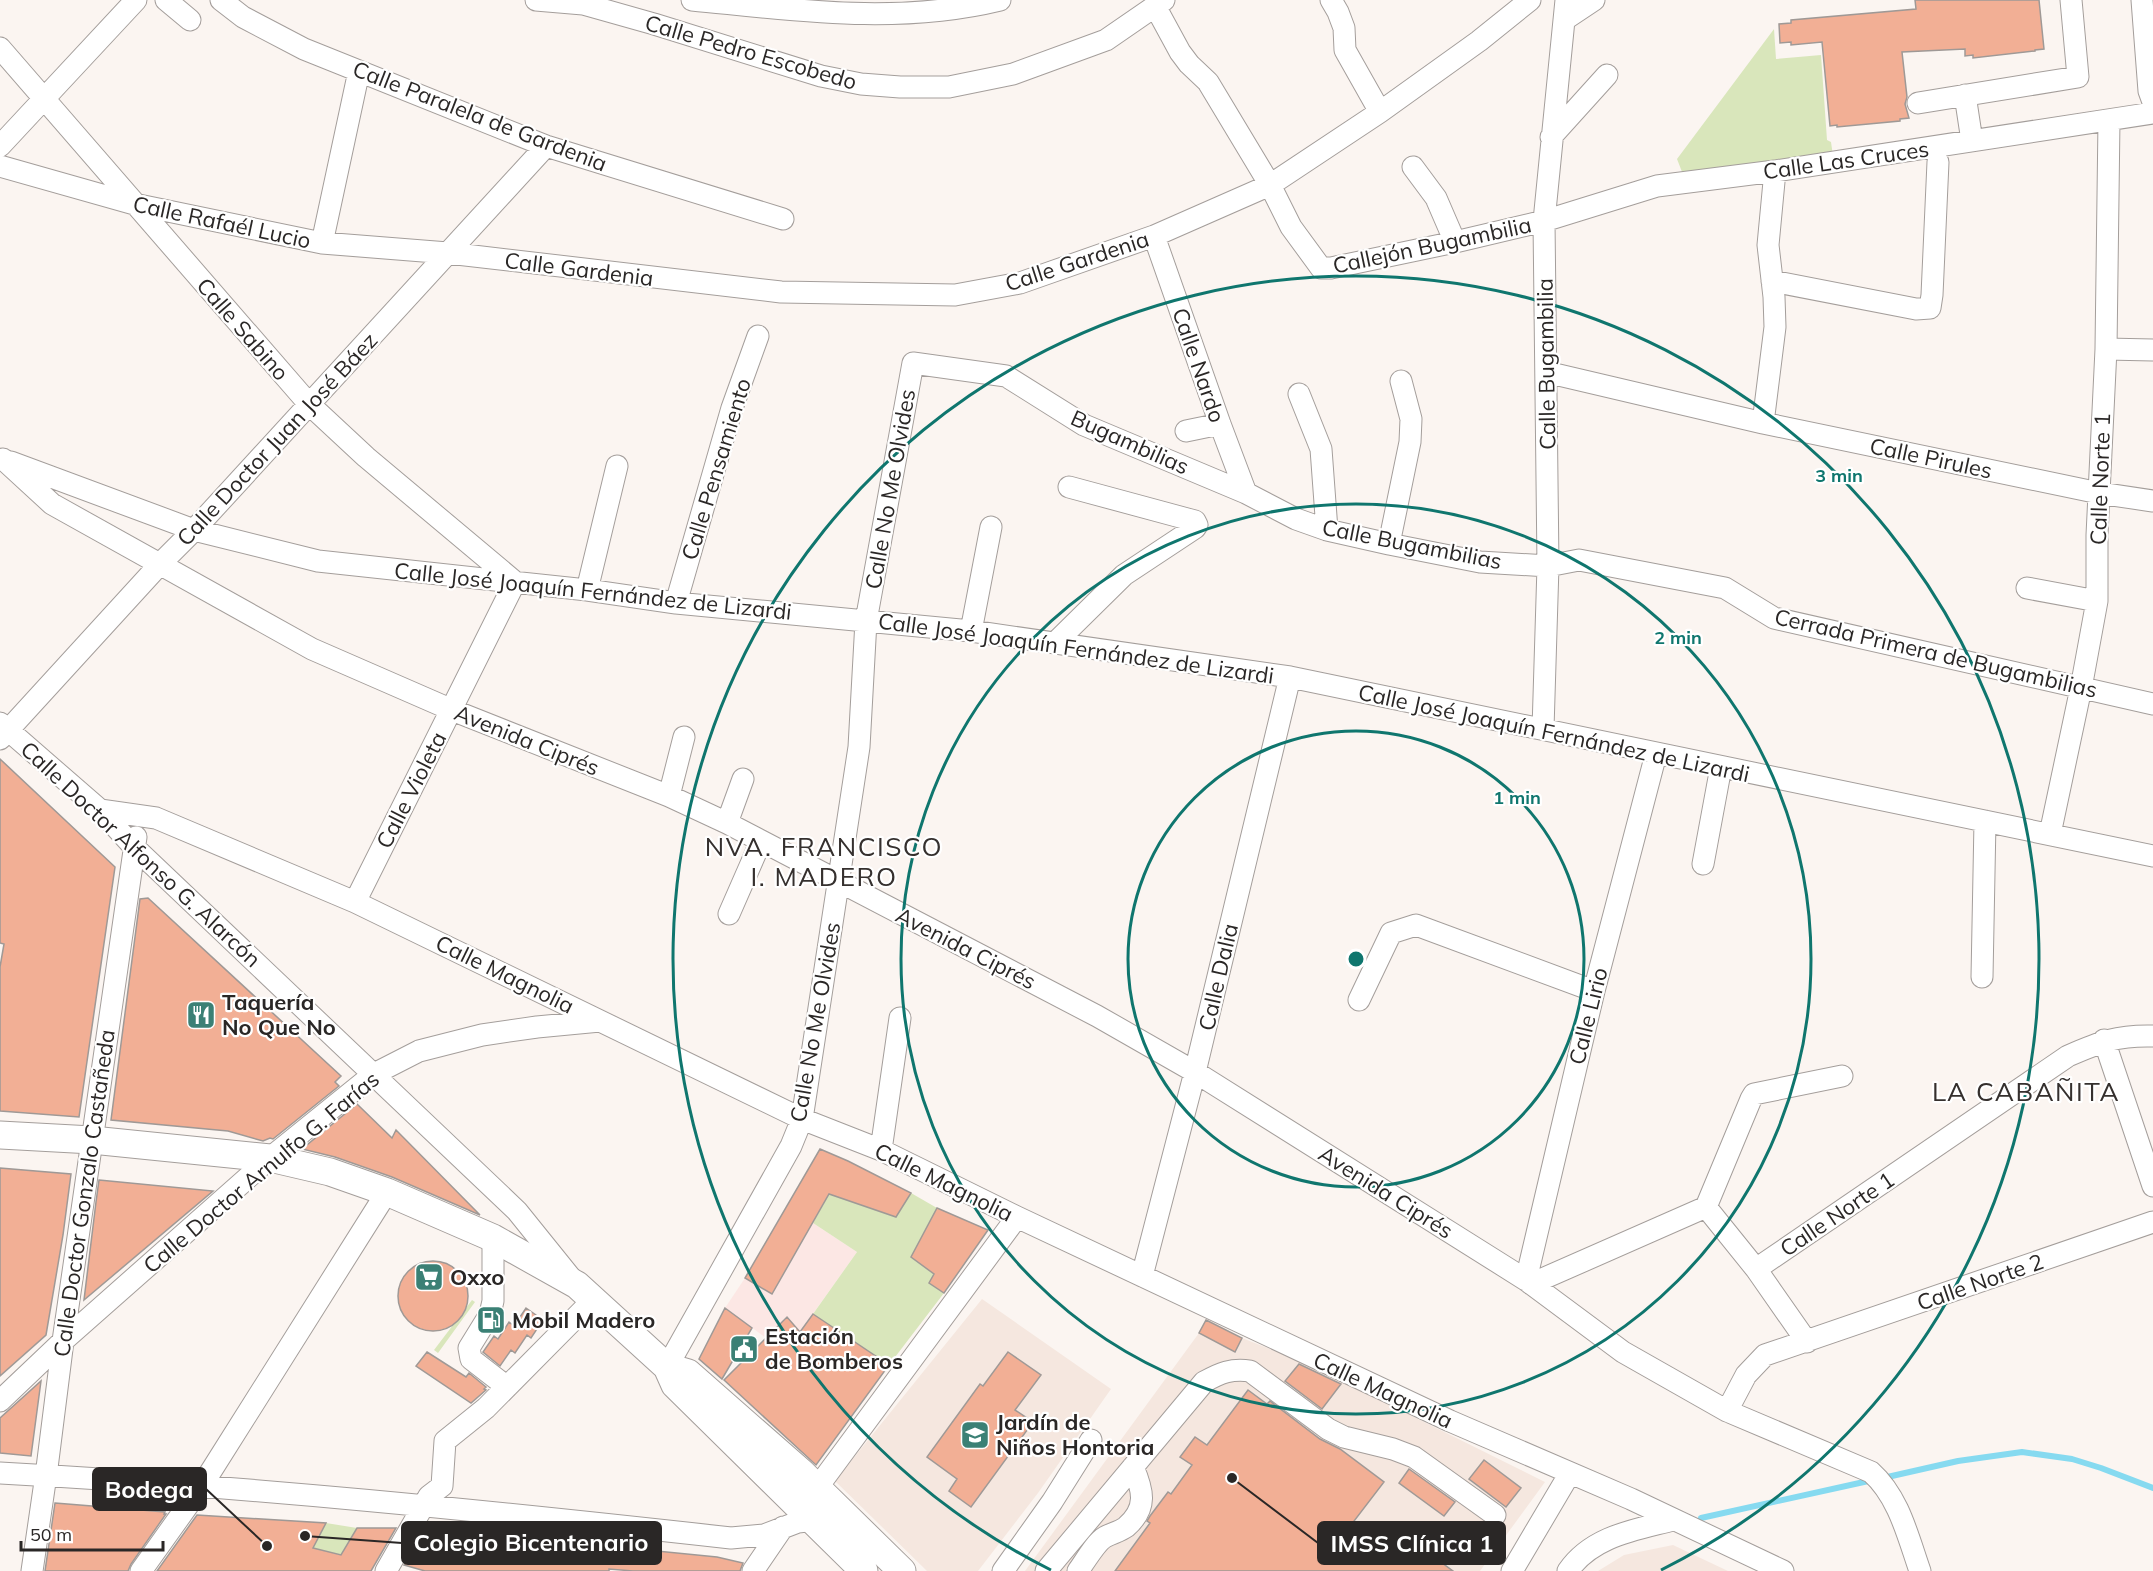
<svg xmlns="http://www.w3.org/2000/svg" width="2153" height="1571" font-family="Mulish,sans-serif">
	<style>
		.commercial { fill: #fce7e4 }
		.built { fill: #f5e7df }
		.green { fill: #d9e6bb }
		.lines { fill: none; stroke-linecap: round; stroke-linejoin: round }
		.stream { stroke: #86daf0; stroke-width: 6 }
		.building { fill: #f2af95; stroke: #9f9996; stroke-width: 1.5 }
		.minor-casing { stroke: #a49e9b; stroke-width: 23 }
		.major-casing { stroke: #a49e9b; stroke-width: 29 }
		.minor { stroke: #fff; stroke-width: 21 }
		.major { stroke: #fff; stroke-width: 27 }
		.ring { fill: none; stroke: #0f766e; stroke-width: 3 }
		.labels { text-anchor: middle; dominant-baseline: central; stroke-width: 4.5; stroke-linejoin: round; paint-order: stroke }
		.street-label { font-size: 22px; fill: #2a2726; stroke: #fff }
		.poi-label { font-size: 22px; font-weight: bold; fill: #2a2726; stroke: #fff; text-anchor: start }
		.quarter-label { font-size: 26px; letter-spacing: 1.5px; fill: #35302e; stroke: #fff }
		.centre { fill: #0f766e; stroke: #fff; stroke-width: 3 }
		.ring-label { font-size: 18px; text-anchor: middle; font-weight: bold; fill: #0f766e; stroke: #fff; stroke-width: 4.5; stroke-linejoin: round; paint-order: stroke }
		.leader { fill: none; stroke: #2a2726; stroke-width: 2 }
		.callout-dot { fill: #2a2726; stroke: #fff; stroke-width: 2 }
		.callout { fill: #2a2726; stroke: #2a2726; stroke-width: 2 }
		.callout-label { font-size: 24px; text-anchor: middle; font-weight: bold; fill: #fff }
	</style>
	<rect width="100%" height="100%" fill="#fbf5f1"/>
	<path class="commercial" d="M813,1223l44,29 -57,80 -34,6 -41,-30 20,-30 27,16z"/>
	<path class="built" d="M982,1299l129,90 -73,104 -60,78h-51l-92,-90z
		M1207,1319l35,19 59,23 244,121 -65,89h-455l174,-238z
		M1673,1545l55,26h-130l26,-16z"/>
	<path class="green" d="M1774,29l2,30 45,-4 6,85 4,2 2,14 -149,21 -7,-18z
		M911,1193l26,15 -26,49 23,17 -5,9 15,10 -55,72 -76,-51 44,-62 -44,-29 16,-29 67,23z
		M472,1300l3,2 -37,51 -4,-3z
		M326,1523l31,5 -16,27 -28,-7z"/>
	<g class="lines">
		<path class="stream" d="M1883,1478l75,-17 64,-9 50,7 29,9 52,20
			M1701,1518l172,-38"/>
	</g>
	<path class="building" d="M1915,0h124l5,49 -9,1v1l-62,7v-3l-8,1v-7l-63,3 5,45 -2,7 4,14 -9,1v2l-63,6v-2l-7,1 -8,-84 -31,3v-3l-11,1 -1,-19 12,-1v-3l125,-11z
		M0,759l115,108 -36,250 -79,-6v-144l4,-23 -4,-1z
		M148,898l193,178 -6,6 4,4 -66,53 -3,-1 -7,3 -35,-10 -117,-11 29,-221z
		M357,1104l35,34 4,-8 84,85 -88,-38 -57,-20 -33,-8z
		M820,1149l28,12 63,32 -15,24 -67,-23 -57,100 -27,-16z
		M0,1168l71,6 -8,61 -17,100 -46,41z
		M99,1180l114,11 -129,109 12,-98z
		M937,1208l51,22 -44,63 -15,-10 5,-9 -23,-17z
		M398 1296a35 35 0 1 1 70 0a35 35 0 1 1-70 0Z
		M526,1308l17,12 -12,18 -4,-3 -12,18 -4,-3 -11,16 -17,-14 11,-16 4,3 11,-17 5,4z
		M725,1308l27,20 -30,51 -23,-20z
		M813,1314l76,51 -73,100 -92,-85 63,-63 13,15z
		M1206,1320l36,18 -7,14 -36,-19z
		M427,1352l39,25 3,-4 17,14 -2,2 2,1 -15,13 -55,-37z
		M1008,1352l33,23 -26,35 18,12 -62,85 -22,-16 8,-12 -30,-22 53,-73 3,2z
		M1299,1364l42,20 -19,25 -37,-28z
		M41,1381l-10,75 -31,-3v-35z
		M1248,1390l19,14 3,-3 50,38 20,10 44,33 -30,39 35,26 6,-9 15,12 5,-7 38,28h-338l35,-48 -3,-2 3,-5 18,-24 3,2 21,-29 -12,-8 15,-20 12,8z
		M1484,1460l37,28 -15,19 -37,-28z
		M1409,1469l46,33 -11,14 -45,-33z
		M55,1503l110,9 -1,2h2l-35,50 -3,7h-83z
		M197,1515l129,8 -13,25 28,7 16,-27h39l-25,43h-214z
		M422,1533l93,10 102,6v-2l100,10 26,6 -3,8h-107l-24,-2v2h-184l-21,-6z"/>
	<g class="lines">
		<g class="minor-casing">
			<path id="minor" d="M166,0l24,20
				M221,0l22,17 61,32 242,97 237,73
				M536,0l47,4 71,20 167,52 40,8 39,3h49l64,-13 93,-34 58,-40
				M692,0c104,10 205,25 308,0
				M1331,0l7,12 6,16 1,22 35,62
				M2142,0l7,91 4,11
				M1155,6l25,46 9,12 19,18 62,103 21,42 30,41h10l124,-26 89,-21 113,-35 118,-15 378,-58
				M1564,20l30,-20
				M0,48l309,356 57,53 149,125
				M1965,95l7,46
				M1918,103l160,-26 -7,-77
				M1551,137l56,-62
				M0,146l136,-146
				M0,166l134,38 188,39 126,10 333,39 174,3 65,-12 134,-47 116,-51 110,-73 99,-71 51,-41
				M1413,167l23,31 19,44
				M1154,236l66,188 26,69
				M322,243l37,-172
				M1772,281l144,28 14,-1 2,-13 6,-133
				M2106,349l47,1
				M1546,372l217,51 336,70 54,8
				M1299,394l22,55 6,81
				M1763,423l12,-96 -1,-30 -6,-52 7,-74
				M1186,431l34,-7
				M3,459l49,45 260,145 140,61 217,86 58,27 370,193 98,56 331,208 97,72 104,59 144,61c28,25 37,65 49,99
				M11,462l183,68 124,31 269,29 89,13 295,28 319,46 863,179
				M1389,544l21,-102 1,-23 -10,-38
				M2027,588l70,13
				M587,590l30,-124
				M676,603l56,-195 26,-72
				M971,631l20,-104
				M1056,642l68,-67 71,-47 2,-3 -2,-4 -126,-34
				M0,723l100,87 34,37 383,364 54,67
				M1543,729l5,-163 -4,-345 22,-221
				M0,739l160,-175 34,-34 352,-384
				M669,796l15,-59
				M100,810l56,8 199,84 447,217 79,31 136,67 433,204 181,78 152,72
				M727,823l16,-44
				M2050,834l31,-146 16,-87v-66l9,-186 3,-229
				M1703,864l18,-97
				M355,902l160,-320
				M729,914l32,-73
				M1982,977l3,-156
				M1359,1000l32,-67 25,-8 178,66
				M2104,1040l49,146
				M881,1150l19,-132
				M1706,1207l45,-108 3,-5 88,-18
				M1706,1207l50,62 51,73
				M493,1238v63l-3,13 -21,34 2,11 36,28
				M1756,1269l312,-213c32,-14 49,-21 85,-20
				M1142,1276l53,-204 95,-395
				M1526,1280l68,-289 62,-237
				M1531,1284l175,-77
				M667,1367l124,-221 11,-27 57,-372 7,-126 47,-258 93,13 78,49 162,68 50,26 31,11 62,14 91,18 68,4 31,-6 146,28 49,30 379,86
				M0,1401l63,-60 207,-183 104,-84 45,-23 63,-16 55,-8 63,-6
				M1727,1411l19,-36 19,-20 388,-133
				M0,1473c244,13 487,38 731,65l33,-3 34,-13 27,-3
				M817,1488l200,-271
				M32,1571l15,-103 16,-127 73,-504
				M141,1571l60,-84 186,-295
				M386,1571l43,-75 13,-10 3,-45 41,-33 108,-109
				M753,1571l30,-44
				M1003,1571l49,-69 39,-62
				M1046,1571l158,-189c16,-9 28,-14 46,-11l78,58 16,8 49,12 21,8 81,58
				M1078,1571c6,-8 18,-29 27,-34 7,-4 14,-5 21,-10 22,-19 17,-37 7,-60
				M1512,1571l58,-98
				M1568,1571c24,-35 67,-41 105,-51"/>
		</g>
		<g class="major-casing">
			<path id="major" d="M0,1135l92,5 178,18 60,14 57,20 106,46 84,47 90,82 8,18 189,186
				M671,1368l17,5 114,100 100,98"/>
		</g>
		<use href="#minor" class="minor"/>
		<use href="#major" class="major"/>
	</g>
	<g class="ring">
		<circle cx="1356" cy="959" r="228"/>
		<circle cx="1356" cy="959" r="455"/>
		<path d="M1051 1570A683 683 0 1 1 1661 1570"/>
	</g>
	<defs>
		<g id="restaurant-square" transform="scale(1.5)"><rect x="-9" y="-9" width="18" height="18" rx="4" fill="#3b8075" stroke="#fff"/><path d="M-5-6h1v4h1v-4h1v4h1v-4h1v5L-1.5 .5V6h-2V.5L-5-1ZM5-6V6H3V1.5H1.5Q1.5-4 5-6Z" fill="#fff"/></g>
		<g id="supermarket-square" transform="scale(1.5)"><rect x="-9" y="-9" width="18" height="18" rx="4" fill="#3b8075" stroke="#fff"/><path d="M-6-5.5h2.5l.6 2H6L4.5 2H-2.5L-4.4-4H-6ZM-1.5 3.2a1.3 1.3 0 1 0 .1 0ZM3 3.2a1.3 1.3 0 1 0 .1 0Z" fill="#fff"/></g>
		<g id="fuel-square" transform="scale(1.5)"><rect x="-9" y="-9" width="18" height="18" rx="4" fill="#3b8075" stroke="#fff"/><path d="M-5.5-6h7V0h2V4h1.3V-2.5L3-4.5l.8-.8L6-3V5H2.5V1h-1V6h-7ZM-4.2-4.7v3.2H.2V-4.7Z" fill="#fff"/></g>
		<g id="civic-square" transform="scale(1.5)"><rect x="-9" y="-9" width="18" height="18" rx="4" fill="#3b8075" stroke="#fff"/><path d="M-.6-6.5H3V-4.5H.6V-3L4-1V1h2V6H-6V1h2V-1L-.6-3ZM-1.2 2.5V6h2.4V2.5Z" fill="#fff"/></g>
		<g id="school-square" transform="scale(1.5)"><rect x="-9" y="-9" width="18" height="18" rx="4" fill="#3b8075" stroke="#fff"/><path d="M0-5L7-2L0 1L-7-2ZM-4 1L0 2.5L4 1V4Q0 6-4 4Z" fill="#fff"/></g>
	</defs>
	<g fill-rule="evenodd">
		<use href="#restaurant-square" x="201" y="1015"/>
		<use href="#supermarket-square" x="429" y="1277"/>
		<use href="#fuel-square" x="491" y="1320"/>
		<use href="#civic-square" x="744" y="1349"/>
		<use href="#school-square" x="975" y="1435"/>
	</g>
	<g class="labels">
		<g class="street-label">
			<text transform="translate(751 52) rotate(16)">Calle Pedro Escobedo</text>
			<text transform="translate(480 116) rotate(21)">Calle Paralela de Gardenia</text>
			<text transform="translate(1846 160) rotate(-8)">Calle Las Cruces</text>
			<text transform="translate(222 222) rotate(12)">Calle Rafaél Lucio</text>
			<text transform="translate(1432 245) rotate(-12)">Callejón Bugambilia</text>
			<text transform="translate(1077 261) rotate(-18)">Calle Gardenia</text>
			<text transform="translate(579 269) rotate(7)">Calle Gardenia</text>
			<text transform="translate(243 329) rotate(49)">Calle Sabino</text>
			<text transform="translate(1546 364) rotate(-91)">Calle Bugambilia</text>
			<text transform="translate(1199 365) rotate(71)">Calle Nardo</text>
			<text transform="translate(277 439) rotate(-47)">Calle Doctor Juan José Báez</text>
			<text transform="translate(1130 442) rotate(24)">Bugambilias</text>
			<text transform="translate(1931 458) rotate(12)">Calle Pirules</text>
			<text transform="translate(716 469) rotate(-73)">Calle Pensamiento</text>
			<text transform="translate(2100 479) rotate(-88)">Calle Norte 1</text>
			<text transform="translate(890 489) rotate(-80)">Calle No Me Olvides</text>
			<text transform="translate(1412 544) rotate(11)">Calle Bugambilias</text>
			<text transform="translate(593 591) rotate(6)">Calle José Joaquín Fernández de Lizardi</text>
			<text transform="translate(1076 648) rotate(8)">Calle José Joaquín Fernández de Lizardi</text>
			<text transform="translate(1936 653) rotate(13)">Cerrada Primera de Bugambilias</text>
			<text transform="translate(1554 733) rotate(12)">Calle José Joaquín Fernández de Lizardi</text>
			<text transform="translate(527 740) rotate(22)">Avenida Ciprés</text>
			<text transform="translate(411 790) rotate(-63)">Calle Violeta</text>
			<text transform="translate(141 854) rotate(43)">Calle Doctor Alfonso G. Alarcón</text>
			<text transform="translate(966 948) rotate(27)">Avenida Ciprés</text>
			<text transform="translate(505 974) rotate(26)">Calle Magnolia</text>
			<text transform="translate(1218 977) rotate(-77)">Calle Dalia</text>
			<text transform="translate(1588 1016) rotate(-76)">Calle Lirio</text>
			<text transform="translate(815 1022) rotate(-80)">Calle No Me Olvides</text>
			<text transform="translate(261 1172) rotate(-40)">Calle Doctor Arnulfo G. Farías</text>
			<text transform="translate(944 1182) rotate(26)">Calle Magnolia</text>
			<text transform="translate(1386 1192) rotate(32)">Avenida Ciprés</text>
			<text transform="translate(84 1193) rotate(-82)">Calle Doctor Gonzalo Castañeda</text>
			<text transform="translate(1837 1214) rotate(-34)">Calle Norte 1</text>
			<text transform="translate(1980 1282) rotate(-19)">Calle Norte 2</text>
			<text transform="translate(1383 1390) rotate(25)">Calle Magnolia</text>
		</g>
		<g class="poi-label">
			<text x="222" y="1002">Taquería<tspan x="222" dy="25">No Que No</tspan></text>
			<text x="450" y="1277">Oxxo</text>
			<text x="512" y="1320">Mobil Madero</text>
			<text x="765" y="1336">Estación<tspan x="765" dy="25">de Bomberos</tspan></text>
			<text x="996" y="1422">Jardín de<tspan x="996" dy="25">Niños Hontoria</tspan></text>
		</g>
		<g class="quarter-label">
			<text x="824" y="846">NVA. FRANCISCO<tspan x="824" dy="30">I. MADERO</tspan></text>
			<text x="2026" y="1091">LA CABAÑITA</text>
		</g>
	</g>
	<circle cx="1356" cy="959" r="9" class="centre"/>
	<g class="ring-label">
		<text x="1839" y="482">3 min</text>
		<text x="1678" y="644">2 min</text>
		<text x="1517" y="804">1 min</text>
	</g>
	<path class="leader" d="M267 1546L206 1489M305 1536L402 1543M1232 1478L1318 1543"/>
	<g class="callout-dot">
		<circle cx="267" cy="1546" r="6"/>
		<circle cx="305" cy="1536" r="6"/>
		<circle cx="1232" cy="1478" r="6"/>
	</g>
	<g class="callout">
		<rect x="93" y="1468" width="113" height="42" rx="6"/>
		<rect x="402" y="1522" width="259" height="42" rx="6"/>
		<rect x="1318" y="1522" width="187" height="42" rx="6"/>
	</g>
	<g class="callout-label">
		<text x="149" y="1498">Bodega</text>
		<text x="531" y="1551">Colegio Bicentenario</text>
		<text x="1412" y="1552">IMSS Clínica 1</text>
	</g>
	<path d="M21 1541v9h142v-9" fill="none" stroke="#2a2726" stroke-width="3"/>
	<text x="30" y="1541" font-size="18" fill="#2a2726" stroke="#ffffff" stroke-width="4.5" paint-order="stroke">50 m</text>
</svg>
